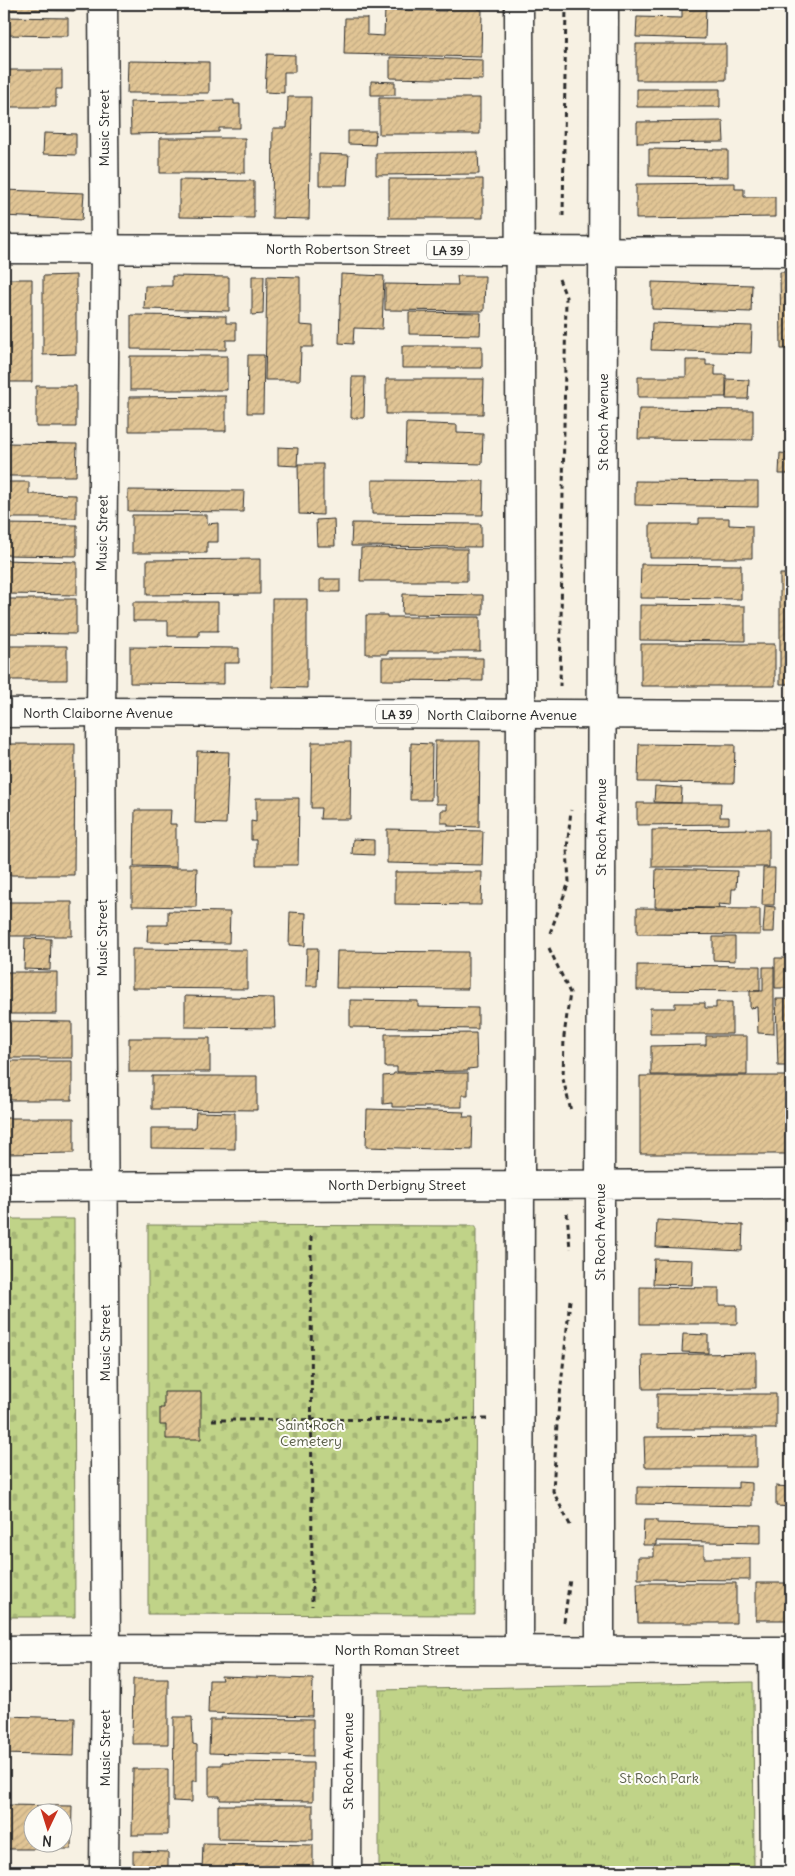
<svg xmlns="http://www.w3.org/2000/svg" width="795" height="1876" font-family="Delius,sans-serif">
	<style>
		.grass { fill: url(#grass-tufts); stroke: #767f5a }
		.cemetery { fill: url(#cemetery-stones); stroke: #767f5a }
		.building { fill: url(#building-hatch); stroke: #2b2b2b; fill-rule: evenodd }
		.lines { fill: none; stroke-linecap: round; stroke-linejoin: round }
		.minor-casing { stroke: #2b2b2b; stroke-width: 31 }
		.major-casing { stroke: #2b2b2b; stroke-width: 31 }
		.path { stroke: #2b2b2b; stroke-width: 3; stroke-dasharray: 5 4; stroke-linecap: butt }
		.minor { stroke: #fdfcf7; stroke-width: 28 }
		.major { stroke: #fdfcf7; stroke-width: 28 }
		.labels { text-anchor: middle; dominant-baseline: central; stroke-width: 4; stroke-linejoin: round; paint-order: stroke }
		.shield { fill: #fdfcf7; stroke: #6a6a68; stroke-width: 1 }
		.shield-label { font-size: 12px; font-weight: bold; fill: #2b2b2b }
		.street-label { font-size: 14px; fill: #2b2b2b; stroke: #fdfcf7 }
		.park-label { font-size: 14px; fill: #585d47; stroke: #fdfcf7 }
	</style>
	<defs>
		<pattern id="grass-tufts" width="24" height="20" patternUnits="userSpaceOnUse" patternTransform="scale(1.25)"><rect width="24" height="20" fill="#c0d388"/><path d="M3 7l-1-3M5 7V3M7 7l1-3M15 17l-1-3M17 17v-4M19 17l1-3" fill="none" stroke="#a5b576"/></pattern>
		<pattern id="cemetery-stones" width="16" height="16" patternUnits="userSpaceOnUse" patternTransform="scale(1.25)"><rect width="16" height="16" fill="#c0d388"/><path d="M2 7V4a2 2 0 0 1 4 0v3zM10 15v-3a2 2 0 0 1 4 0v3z" fill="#a5b576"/></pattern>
		<pattern id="building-hatch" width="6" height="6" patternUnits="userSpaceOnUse" patternTransform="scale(1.25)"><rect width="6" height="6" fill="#e1c595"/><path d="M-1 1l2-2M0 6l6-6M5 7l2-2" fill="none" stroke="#c1a981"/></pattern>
	</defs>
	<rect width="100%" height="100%" fill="#f7f1e3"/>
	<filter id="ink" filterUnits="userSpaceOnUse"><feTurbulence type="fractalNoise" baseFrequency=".02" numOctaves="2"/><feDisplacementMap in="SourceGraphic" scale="10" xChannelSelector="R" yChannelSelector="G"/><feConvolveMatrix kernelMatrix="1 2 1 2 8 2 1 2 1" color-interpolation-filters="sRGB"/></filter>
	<g filter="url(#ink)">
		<path class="grass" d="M753,1682l1,190h-375v-182z"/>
		<path class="cemetery" d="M4,1219h70l1,398h-71z
			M148,1225l328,1 -1,389 -327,-1z"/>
		<path class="building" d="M4,4h72v7l-72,-1z
			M446,4h31v5l5,1 -1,47 -137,-3 1,-36h22v17l17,1 1,-27 61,2z
			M682,4h24l-1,35 -69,-2 1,-20 45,1z
			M4,17l64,1v18l-64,-1z
			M636,44h90v36h-90z
			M267,54l28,1v17h-11v21l-19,-1z
			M390,57l93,3v20l-93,-2z
			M128,61l81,1v31h-82z
			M4,70h58v19h-6v18h-52z
			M371,81l24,1v13h-24z
			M637,89h83v18h-83z
			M288,97h23l-2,122 -37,-1 1,-90h14z
			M379,98h101v36h-101z
			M234,100v4h6v24h-21v4l-88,2 -1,-32z
			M723,121l1,21 -87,1v-21z
			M348,131h28l-1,14 -27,-1z
			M44,133l32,1v21l-33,-1z
			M160,138h85v35h-85z
			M649,149l79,1v27l-79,-1z
			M478,152l1,22 -103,1v-22z
			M319,154l30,1 -2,30h-28z
			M389,179h94v39h-94z
			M179,180l75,1v37l-75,-1z
			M735,183v6h9v8h31v20l-139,2v-35z
			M4,190l80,3 -2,27 -78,-4z
			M780,272h11v77h-10z
			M341,274l43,2 -2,53 -28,-1 -1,16 -14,-1z
			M76,275v79l-33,1v-79z
			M172,276l57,1v34l-85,-2 1,-23h27z
			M252,276h12l-1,38 -11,1z
			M267,276l33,1v48l13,1v21h-12l-1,33h-35z
			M457,276h28l-1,35 -99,-1v-26l73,1z
			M4,279h28v103h-28z
			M652,282l100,3 -1,27 -99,-3z
			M409,312l72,1 -1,22 -71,-1z
			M131,315l95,1v7h10v17h-10v10l-95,-1z
			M652,323l100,3 -1,27 -100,-3z
			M402,346h80v22h-80z
			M248,355h16l-1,58h-16z
			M130,356h97v34h-97z
			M686,360h20v5h9v10h11v22h-88v-20h48z
			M352,377h13l-1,41h-13z
			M386,379h98l-1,35h-97z
			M727,379l22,1 -1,19h-22z
			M36,386h40v41h-40z
			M226,396v35h-97v-34z
			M639,409l114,1v30l-115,-1z
			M406,423l51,2v8l26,1 -1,30 -77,-2z
			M4,443l73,1 -1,32h-72z
			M278,447l20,1 -1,18 -19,-1z
			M780,453l11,1v20h-12z
			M298,464h25v51l-24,-1z
			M372,480l112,1 -1,34 -111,-1z
			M635,481l123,1v25l-123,-2z
			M4,482h25v12l47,1v23h-72z
			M128,490l116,1 -1,21 -115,-1z
			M132,515h75v9l11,-1v19h-11v11h-75z
			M699,518h30v7l23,1v32h-102v-34h49z
			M334,519l1,27h-18l-1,-26z
			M352,523l129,1v23l-130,-1z
			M4,524l73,1v31l-73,-1z
			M361,548l106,1v32h-107z
			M260,559v35l-113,1v-35z
			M4,560l73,2v33l-73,-1z
			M641,564l100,1v34l-101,-1z
			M780,574h11v110h-11z
			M320,579h20v13h-20z
			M403,594l80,1v20l-81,-1z
			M4,599h72v35l-72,-1z
			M272,599h35v89l-35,-1z
			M133,602h85v29h-19v5h-31v-15h-35z
			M640,605l105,1v35l-105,-1z
			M366,615h21v2h93v34h-92v3h-22z
			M641,644h134v42h-134z
			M4,646h63v34h-63z
			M130,647l109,1v15h-15v21l-94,-1z
			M382,658h101v23l-101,-1z
			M435,741h45l-1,86 -31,-1v-3h-7v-13h6v-6h-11v-9h-2z
			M312,742h39l-1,77h-30l1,-11h-10z
			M411,743l21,1 -1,56h-21z
			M4,744h71l-1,131h-70z
			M639,744l96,1 -1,38 -96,-1z
			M197,751l32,1 -3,72 -31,-1z
			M655,786l27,2 -1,15 -27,-1z
			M256,798h43l-1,67h-42v-25h-5v-19l5,1z
			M637,803h84l-1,14h9v7l-92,1z
			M135,810h36l-1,14h6v43l-42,-1z
			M387,829l96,2 -1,34 -95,-2z
			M769,829v38h-117v-37z
			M353,839l21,1v15l-22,-1z
			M132,868h65l-1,39 -64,-1z
			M763,868h12l-1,37h-12z
			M656,869l81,2 -1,18h-4l-1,16 -13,-1 1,4 -64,-1z
			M395,872h87l-1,33 -86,-1z
			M4,902h68v34h-68z
			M765,906l10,1 -1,25h-11z
			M637,908l123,1v26l-123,-1z
			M168,911l62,1 -1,31 -82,-1 1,-17h20z
			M290,912l16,1 -1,33 -16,-1z
			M713,937h22v24l-22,-1z
			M25,938l26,1 -1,31 -26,-1z
			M307,948h11l-1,38h-11z
			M132,949l115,1v39l-115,-1z
			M337,951l131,1v37l-132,-1z
			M775,958h16v30h-16z
			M637,965l123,1v25l-123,-1z
			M763,967h11v67l-16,-1 -1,-26 -7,1v-17h13z
			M4,972h53v42h-53z
			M185,996l89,2 1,30 -90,-1z
			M776,999h15v67h-13z
			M350,1000l68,1v6l60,1v21l-128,-2z
			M716,1002h16v32h-82v-26h25v-5h30v5h11z
			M4,1021l68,1v36h-68z
			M476,1033l1,35 -9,1v2l-71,1v-5h-12v-33z
			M706,1036h41v39h-96v-29l55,-1z
			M129,1038h81v34h-81z
			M4,1061h68v39h-68z
			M394,1073h74v22h-6v12h-70v-4l-9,1v-28l10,-1z
			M152,1076h105v34l-105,-1z
			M640,1076h151v78h-151z
			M367,1109l97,3 -1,5h10l-1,33 -106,-3z
			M196,1112l39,1v36l-84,-1v-20h44z
			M4,1118h70v35l-70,1z
			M657,1220l86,5 -1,26 -86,-4z
			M654,1259l39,1 -1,25 -39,-1z
			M640,1287l79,1v17h18v19h-97z
			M683,1334l25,1v18l-26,-1z
			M756,1353v35l-113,1 -1,-34z
			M164,1392h37v47h-35v-14h-6v-17h4z
			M657,1394h119v35h-119z
			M757,1436v31h-112l-1,-30z
			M738,1482l14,1v23l-115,-2v-17l101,1z
			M776,1486l15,1v20l-15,-1z
			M644,1520h13v3l104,2v18l-105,-2v4h-13z
			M654,1546h50v12h46v22l-112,-1v-22h16z
			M637,1583h99v40h-98z
			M756,1583h35v37h-35z
			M221,1676l92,3 -1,37 -104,-3 1,-33h13z
			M133,1679h35v65h-36z
			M4,1716l71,2 -1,38 -70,-2z
			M174,1717h18l1,27 4,1v36h-5v21l-19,-1z
			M221,1718l92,1v37l-104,-3 1,-33h12z
			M222,1762l91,1v38l-93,-1v-4h-11v-31h13z
			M133,1769h35v66h-36z
			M4,1805l68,1 -1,43h-67zM32,1814h30v30h-30z
			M218,1805h95v35l-95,-1z
			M203,1843l110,2v27h-111z
			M133,1851l35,1v20h-35z"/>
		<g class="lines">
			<g class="minor-casing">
				<path id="minor" d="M103,4l2,244 -4,464 5,937 -2,223
					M519,4l2,687 -2,959
					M4,1187l787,-3
					M4,1650l102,-1 685,2
					M600,1650v-465l4,-1181
					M773,1651l2,221
					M347,1872l1,-223"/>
			</g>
			<g class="major-casing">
				<path id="major" d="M4,249l787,3
					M4,713l97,-1 690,3"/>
			</g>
			<path class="path" d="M563,216l3,-212
				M559,279l7,18 -6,389
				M550,933l19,-51 -2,-33 4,-39
				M549,948l21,45 -6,43 -1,43 8,32
				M567,1213l3,36
				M311,1236l1,370
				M570,1300l-13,124 -4,67 18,36
				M212,1420l279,-1
				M564,1622l6,-43"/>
			<use href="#minor" class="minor"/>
			<use href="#major" class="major"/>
		</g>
	</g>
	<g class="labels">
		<g class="shield">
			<rect x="427" y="240.5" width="42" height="19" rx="4"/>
			<rect x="376" y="704.5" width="42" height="19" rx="4"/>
		</g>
		<g class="shield-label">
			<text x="448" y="250">LA 39</text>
			<text x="397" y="714">LA 39</text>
		</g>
		<g class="street-label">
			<text transform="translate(104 128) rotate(-90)">Music Street</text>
			<text x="338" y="249">North Robertson Street</text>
			<text transform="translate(603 422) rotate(-90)">St Roch Avenue</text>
			<text transform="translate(102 533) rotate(-89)">Music Street</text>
			<text x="98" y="713">North Claiborne Avenue</text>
			<text x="502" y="715">North Claiborne Avenue</text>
			<text transform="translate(601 827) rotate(-90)">St Roch Avenue</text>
			<text transform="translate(102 938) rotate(-90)">Music Street</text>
			<text x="397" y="1185">North Derbigny Street</text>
			<text transform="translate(600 1232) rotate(-90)">St Roch Avenue</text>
			<text transform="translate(105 1343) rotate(-90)">Music Street</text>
			<text x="397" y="1650">North Roman Street</text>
			<text transform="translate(105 1748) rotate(-90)">Music Street</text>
			<text transform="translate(348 1761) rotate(-90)">St Roch Avenue</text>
		</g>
		<g class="park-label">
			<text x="311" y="1425">Saint Roch<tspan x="311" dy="16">Cemetery</tspan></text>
			<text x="659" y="1778">St Roch Park</text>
		</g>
	</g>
	<rect width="795" height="1876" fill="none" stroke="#fdfcf7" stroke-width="20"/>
	<rect x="10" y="10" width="775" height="1856" fill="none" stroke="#2b2b2b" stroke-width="2" filter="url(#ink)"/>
	<g transform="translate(48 1828) rotate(184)"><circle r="24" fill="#fdfcf7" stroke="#a9a8a5"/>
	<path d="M0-4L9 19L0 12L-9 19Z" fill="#c8321e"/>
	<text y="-8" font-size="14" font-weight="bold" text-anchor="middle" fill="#2b2b2b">N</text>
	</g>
</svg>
